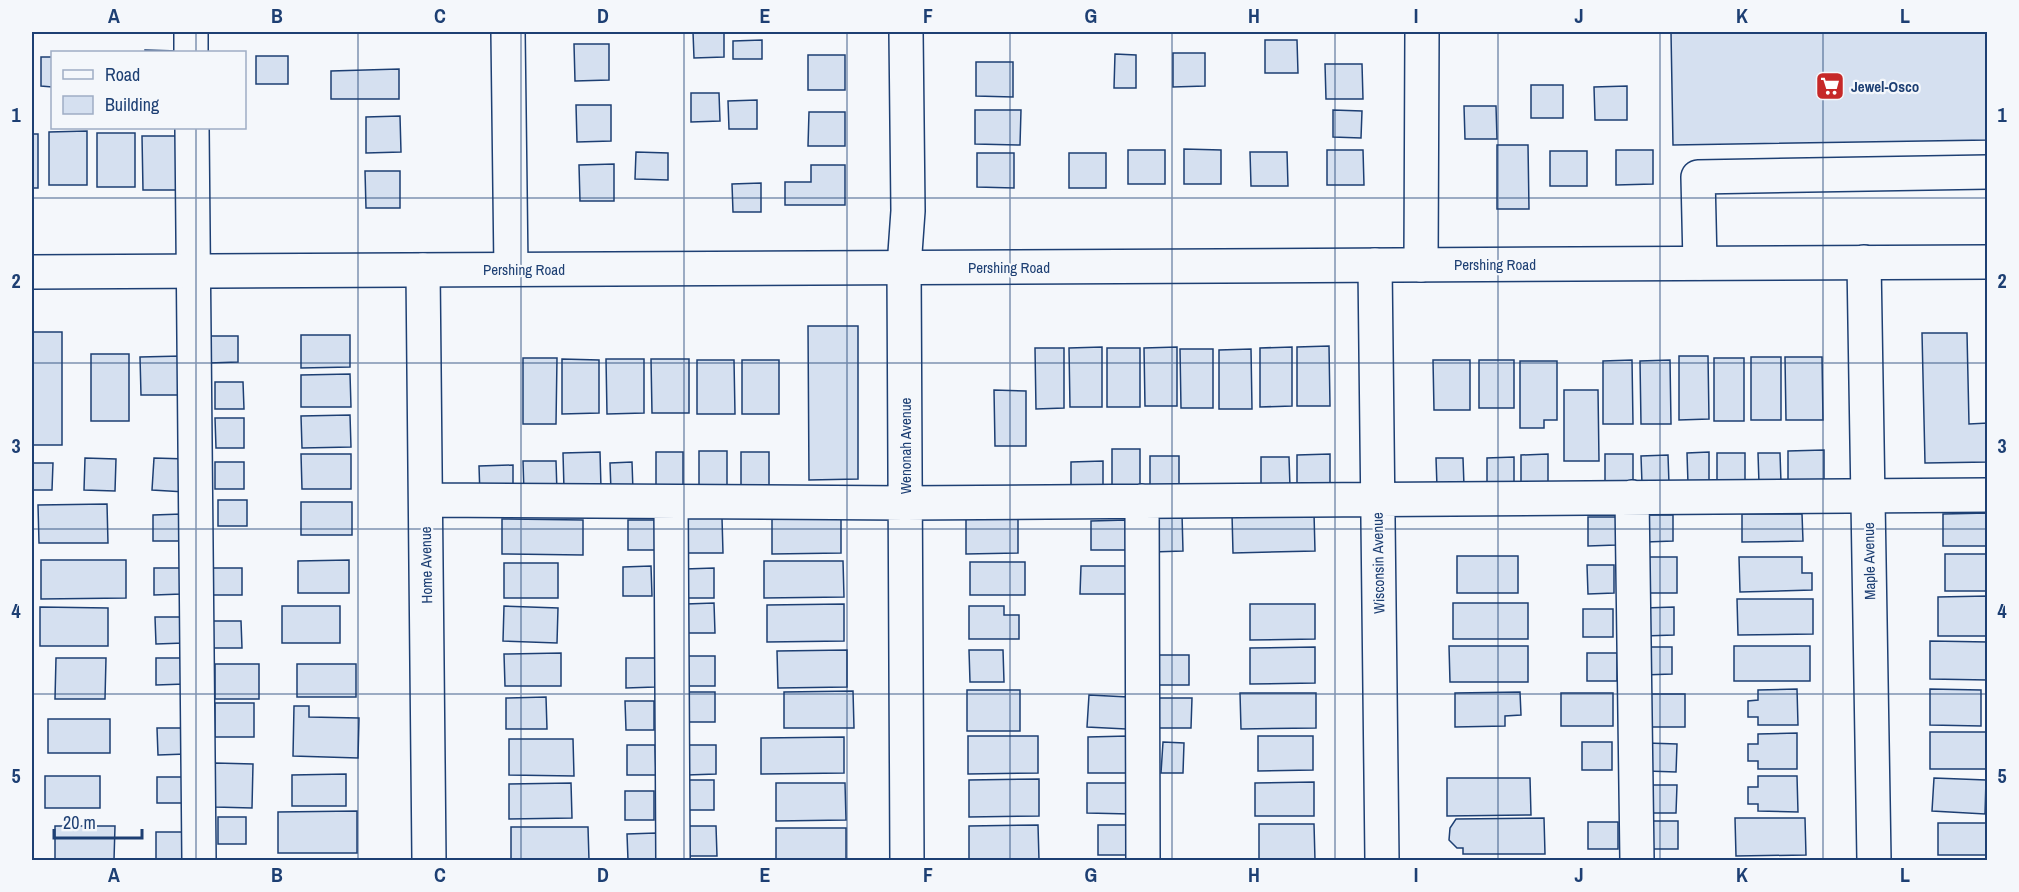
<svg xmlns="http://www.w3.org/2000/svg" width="2019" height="892" font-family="'Archivo Narrow',sans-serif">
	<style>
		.building { fill: #d5e0f0; stroke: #1d3f73; stroke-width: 1.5 }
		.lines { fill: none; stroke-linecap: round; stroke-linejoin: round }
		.minor-casing { stroke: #1d3f73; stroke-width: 36 }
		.major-casing { stroke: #1d3f73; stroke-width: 36 }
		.minor { stroke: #f4f7fb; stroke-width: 33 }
		.major { stroke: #f4f7fb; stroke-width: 33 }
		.grid { fill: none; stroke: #1d3f73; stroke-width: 1.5; stroke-opacity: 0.55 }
		.labels { text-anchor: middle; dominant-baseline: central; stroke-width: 4.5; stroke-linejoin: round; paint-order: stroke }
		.poi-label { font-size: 15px; font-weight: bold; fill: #1d3f73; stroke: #f4f7fb; text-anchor: start }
		.street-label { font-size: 15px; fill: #1d3f73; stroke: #f4f7fb }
		.neatline { fill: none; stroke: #1d3f73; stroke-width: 2 }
		.grid-label { font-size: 20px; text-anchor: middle; font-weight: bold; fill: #1d3f73 }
	</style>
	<rect width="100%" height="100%" fill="#f4f7fb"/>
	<path class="building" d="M693,32h31v25l-30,1z
		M1671,32h317v108l-315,5z
		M762,40v19h-29v-18z
		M1265,40h32l1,33h-33z
		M574,44h35v36l-34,1z
		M145,50l33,1v1h-33z
		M1173,53h32v33l-32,1z
		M1115,54l21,1v33h-22z
		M808,55h37v35h-37z
		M256,56h32v28h-32z
		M41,57h11v30l-11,-1z
		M976,62h37v35l-37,-1z
		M1325,64h37l1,35h-37z
		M399,69v30h-68v-28z
		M1531,85h32v33h-32z
		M1627,86v34h-32l-1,-33z
		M691,93h28l1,28 -29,1z
		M757,100v29h-28l-1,-28z
		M576,105h35v36l-34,1z
		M1464,106h32l1,33h-32z
		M975,110h46l-1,35 -45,-1z
		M1333,110l29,1 -1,27 -28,-1z
		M809,112h36v34h-37z
		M400,116l1,36 -35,1v-36z
		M87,131v54h-38v-53z
		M97,133h38v54h-38z
		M32,134h6v54h-6z
		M142,136h38v54h-37z
		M1497,145h31l1,64h-32z
		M1184,149l37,1v34h-37z
		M1128,150h37v34h-37z
		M1327,150h36l1,35h-37z
		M1616,150h37v34l-37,1z
		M1550,151h37v35h-37z
		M636,152l32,1v27l-33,-1z
		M1250,152h37l1,34h-37z
		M977,153h37v35l-37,-1z
		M1069,153h37v35h-37z
		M614,164v37h-34l-1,-36z
		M811,165h34v40h-60v-23h26z
		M365,171h35v37h-34z
		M761,183v29h-28l-1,-28z
		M808,326h50v153l-49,1z
		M32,332h30v113h-30z
		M1922,333h45l2,91 19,-1v39l-63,1z
		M301,335h49v32l-49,1z
		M209,336h29v26l-29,1z
		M1329,346l1,60h-33v-59z
		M1102,347v60h-32l-1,-59z
		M1177,347v59h-32l-1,-58z
		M1292,347v59l-32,1v-59z
		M1035,348h29v60l-28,1z
		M1107,348h33v59h-33z
		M1180,349h33v59h-32z
		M1251,349l1,60h-33v-59z
		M91,354h38v67h-38z
		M182,356v39h-41l-1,-38z
		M1679,356h29l1,63 -30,1z
		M1751,357h30v63h-30z
		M1785,357h37l1,63h-37z
		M523,358h34l-1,66h-33z
		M1714,358h30v63h-30z
		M562,359l37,1v53l-37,1z
		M606,359h38v54l-37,1z
		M651,359h38v54h-37z
		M697,360h37l1,54h-38z
		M742,360h37v54h-37z
		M1433,360h37v50h-36z
		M1479,360h35v48h-35z
		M1632,360l1,64h-30v-63z
		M1670,360l1,64h-30l-1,-63z
		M1520,361h37v59h-13v8h-24z
		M350,374l1,33h-50v-32z
		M215,382h28l1,27h-29z
		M994,390l32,1v55h-31z
		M1564,390h34l1,71h-35z
		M350,415l1,32 -49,1 -1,-32z
		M215,418h29v30h-28z
		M1112,449h28v39h-28z
		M1824,450v38h-36v-37z
		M699,451h28v37h-28z
		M600,452l1,36 -37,1 -1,-36z
		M656,452h27v38h-27z
		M741,452h28v37h-28z
		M1709,452v32h-21l-1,-31z
		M1717,453h28v30l-28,1z
		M1758,453h22l1,30 -22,1z
		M301,454h50v35h-49z
		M1330,454v36h-33v-35z
		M1548,454v29l-27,1v-29z
		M1605,454h28v31h-28z
		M1668,455l1,29h-27l-1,-28z
		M1150,456h29v32l-29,-1z
		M1261,457h28l1,30h-29z
		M1514,457v29l-27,1v-29z
		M85,458l31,1 -1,32 -31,-1z
		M154,458l33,1 -2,33 -33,-2z
		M1436,458h27l1,28 -27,1z
		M523,461h33l1,31 -33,1z
		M1103,461v27h-32v-26z
		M215,462h29v27h-29z
		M632,462l1,29h-22l-1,-28z
		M32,463h21l-1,27h-20z
		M513,465v30l-33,1 -1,-30z
		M218,500h29v26h-29z
		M301,502h51v33h-51z
		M107,504l1,39h-69l-1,-38z
		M1314,513l1,38 -82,2 -1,-39z
		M1988,513v33h-45v-32z
		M182,514v27h-29v-26z
		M1152,514h30l1,37 -31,1z
		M1742,514h60l1,27 -61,1z
		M1646,515h27v26l-27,1z
		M841,516v37l-69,1v-37z
		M1588,517h28v28l-28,1z
		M682,518h40l1,35h-41z
		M1018,518v35l-52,1v-35z
		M502,519l81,1v35l-81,-1z
		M628,520h29v30h-29z
		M1127,520v30h-36v-29z
		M1945,554h43v37h-43z
		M1457,556h61v37h-61z
		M1644,557h33v36h-33z
		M1739,557h63v16h10v17l-72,2z
		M41,560h85v38l-85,1z
		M349,560v33h-51v-32z
		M764,561h79l1,36 -80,1z
		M970,562h55v33h-55z
		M504,563h54v35h-54z
		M1587,565h27v28l-26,1z
		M651,566l1,30h-29v-29z
		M1081,566h46v28h-47z
		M154,568h28v26l-28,1z
		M213,568h29v27h-29z
		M714,568v30h-29v-29z
		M1988,596v40h-50v-39z
		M1737,599h76v35l-75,1z
		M714,603l1,30h-29v-29z
		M1453,603h75v36h-75z
		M844,604v37l-77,1v-37z
		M1250,604h65v35l-65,1z
		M282,606h58v37h-58z
		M504,606l54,2 -1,35 -54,-2z
		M969,606h35v9h15v24h-50z
		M40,607l68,1v38h-68z
		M1674,607v28l-30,1v-28z
		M1583,609h30v28h-30z
		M155,617h29v26l-28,1z
		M213,621h28l1,27h-29z
		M1930,641l58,1v38l-58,-1z
		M1449,646h79v36h-78z
		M1734,646h76v35h-76z
		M1315,647v36l-65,1v-36z
		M1643,647h29v27l-29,1z
		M847,650v37l-69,1 -1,-37z
		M969,650h34l1,32h-34z
		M561,653v33h-56l-1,-32z
		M1587,653h30v28h-30z
		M1159,655h30v30h-30z
		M686,656h29v30h-29z
		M56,658h50l-1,41h-50z
		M156,658h29v26l-29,1z
		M626,658h29v29l-29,1z
		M215,664h44v35h-44z
		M297,664h59v33h-59z
		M1797,689l1,36h-40v-8h-10v-16l10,-1v-10z
		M1930,689l51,1v36l-51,-1z
		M967,690h53v41h-53z
		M853,691l1,37h-70v-36z
		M686,692h29v30h-29z
		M1520,692l1,23 -16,1v10l-50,1v-34z
		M1240,693h76v35l-75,1z
		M1561,693h52v33h-52z
		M1646,694h39v33h-40z
		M1089,695l39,2 -2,32 -39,-2z
		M546,697l1,32h-41v-31z
		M1158,698h34l-1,30h-33z
		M625,701h29v29h-28z
		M215,703h39v34h-39z
		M294,706h15v11l50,1 -1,40 -65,-2z
		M48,719h62v34h-62z
		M157,728h29v26l-28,1z
		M1930,732h58v37h-58z
		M1797,733v36h-39v-8h-10v-17h10v-10z
		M968,736h70v37l-70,1z
		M1128,736l1,37h-41v-36z
		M1258,736h55v34l-55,1z
		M844,737v36l-83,1v-36z
		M509,739h64l1,37 -65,-1z
		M1163,742l21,1 -1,30h-22z
		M1582,742h30v28h-30z
		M1647,743l30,1 -1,28 -29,-1z
		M627,745h28l1,30h-29z
		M687,745h29v29l-29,1z
		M215,763l38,1 -1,44 -37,-1z
		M346,774v32h-54v-31z
		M45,776h55v32h-55z
		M1758,776h39l1,36 -40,-1v-7h-10v-17h10z
		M157,777h29v26h-29z
		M1447,778h83l1,37 -84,1z
		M1934,778l52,2 -1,34 -53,-3z
		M1039,779v37l-70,1v-37z
		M685,780h29v30h-29z
		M1314,782v34h-59v-33z
		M571,783l1,35 -63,1v-35z
		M776,783h69l1,37 -70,1z
		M1087,783h43v31l-43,-1z
		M1647,785h30l-1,28h-29z
		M625,791h29v29h-29z
		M357,811v42h-79v-41z
		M218,817h28v27h-28z
		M1544,818l1,36h-82v-6h-6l-8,-8 1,-12 6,-9z
		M1735,818h70l1,37 -70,1z
		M1648,821h30v28h-30z
		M1588,822h30v27h-30z
		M1938,823h50v32h-50z
		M1259,824h55l1,36h-56z
		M1038,825l1,35h-70v-34z
		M1098,825h29v30h-29z
		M55,826h60l-1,34h-59z
		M687,826h29l1,30h-29z
		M511,827h77l1,33h-78z
		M776,828h70v32h-70z
		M156,832h28v27h-28z
		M656,833v27h-28l-1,-26z"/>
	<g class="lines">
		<g class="minor-casing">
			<path id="minor" d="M191,32v20
				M508,32l3,237
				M906,32l2,179 -4,56 3,593
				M192,128l7,732
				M1864,262l10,598
				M1700,263l-2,-86 290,-5
				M1375,265l7,595
				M1421,265l1,-233
				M423,270l6,590
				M1632,497l5,363
				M426,500l479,3 1083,-8
				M1142,501l1,359
				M671,502l2,358"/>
		</g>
		<g class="major-casing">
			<path id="major" d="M32,272l1956,-10"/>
		</g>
		<use href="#minor" class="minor"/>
		<use href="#major" class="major"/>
	</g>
	<path class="grid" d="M196,32v20M358,32v828M521,32v828M684,32v828M847,32v828M1010,32v828M1172,32v828M1335,32v828M1498,32v828M1660,32v828M1823,32v828M196,128v732M32,198h1956M32,363h1956M32,529h1956M32,694h1956"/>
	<defs>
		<g id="supermarket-square" transform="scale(1.5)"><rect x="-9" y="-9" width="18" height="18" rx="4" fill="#c62828" stroke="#f4f7fb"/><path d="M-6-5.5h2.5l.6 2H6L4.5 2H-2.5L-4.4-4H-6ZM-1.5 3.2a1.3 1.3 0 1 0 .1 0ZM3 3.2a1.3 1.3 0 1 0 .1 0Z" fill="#fff"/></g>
	</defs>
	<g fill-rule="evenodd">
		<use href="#supermarket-square" x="1830" y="86"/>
	</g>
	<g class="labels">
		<g class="poi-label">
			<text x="1851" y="86">Jewel-Osco</text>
		</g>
		<g class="street-label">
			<text x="1495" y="264">Pershing Road</text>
			<text x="1009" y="267">Pershing Road</text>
			<text x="524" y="269">Pershing Road</text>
			<text transform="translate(905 446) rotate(-90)">Wenonah Avenue</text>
			<text transform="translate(1869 561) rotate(-91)">Maple Avenue</text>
			<text transform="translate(1378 563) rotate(-91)">Wisconsin Avenue</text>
			<text transform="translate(426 565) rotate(-91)">Home Avenue</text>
		</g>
	</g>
	<rect width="2019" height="892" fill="none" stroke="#f4f7fb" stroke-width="66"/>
	<rect x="51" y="51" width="195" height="78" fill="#f4f7fb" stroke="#9eadc5" stroke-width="1.5"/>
	<rect x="63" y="70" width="30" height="9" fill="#f4f7fb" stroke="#9eadc5" stroke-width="1.5"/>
	<text x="105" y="81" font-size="18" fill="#1d3f73">Road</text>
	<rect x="63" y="96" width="30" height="18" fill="#d5e0f0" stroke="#9eadc5" stroke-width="1.5"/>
	<text x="105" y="111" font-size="18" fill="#1d3f73">Building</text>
	<path d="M54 829v9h88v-9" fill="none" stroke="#1d3f73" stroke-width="3"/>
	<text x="63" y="829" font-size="18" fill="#1d3f73" stroke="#f4f7fb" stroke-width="4.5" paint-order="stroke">20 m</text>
	<rect x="33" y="33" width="1953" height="826" class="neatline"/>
	<g class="grid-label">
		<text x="114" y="23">A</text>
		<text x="277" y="23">B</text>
		<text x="440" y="23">C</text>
		<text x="603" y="23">D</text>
		<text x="765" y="23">E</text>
		<text x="928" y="23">F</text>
		<text x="1091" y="23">G</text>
		<text x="1254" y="23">H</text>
		<text x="1416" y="23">I</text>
		<text x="1579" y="23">J</text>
		<text x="1742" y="23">K</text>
		<text x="1905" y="23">L</text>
		<text x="16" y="122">1</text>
		<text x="2002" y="122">1</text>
		<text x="16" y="288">2</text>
		<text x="2002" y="288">2</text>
		<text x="16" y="453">3</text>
		<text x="2002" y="453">3</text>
		<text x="16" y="618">4</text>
		<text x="2002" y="618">4</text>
		<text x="16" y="783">5</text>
		<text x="2002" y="783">5</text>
		<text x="114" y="882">A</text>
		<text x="277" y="882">B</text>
		<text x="440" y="882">C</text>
		<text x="603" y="882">D</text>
		<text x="765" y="882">E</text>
		<text x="928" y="882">F</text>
		<text x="1091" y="882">G</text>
		<text x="1254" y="882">H</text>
		<text x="1416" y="882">I</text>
		<text x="1579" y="882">J</text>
		<text x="1742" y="882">K</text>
		<text x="1905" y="882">L</text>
	</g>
</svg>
